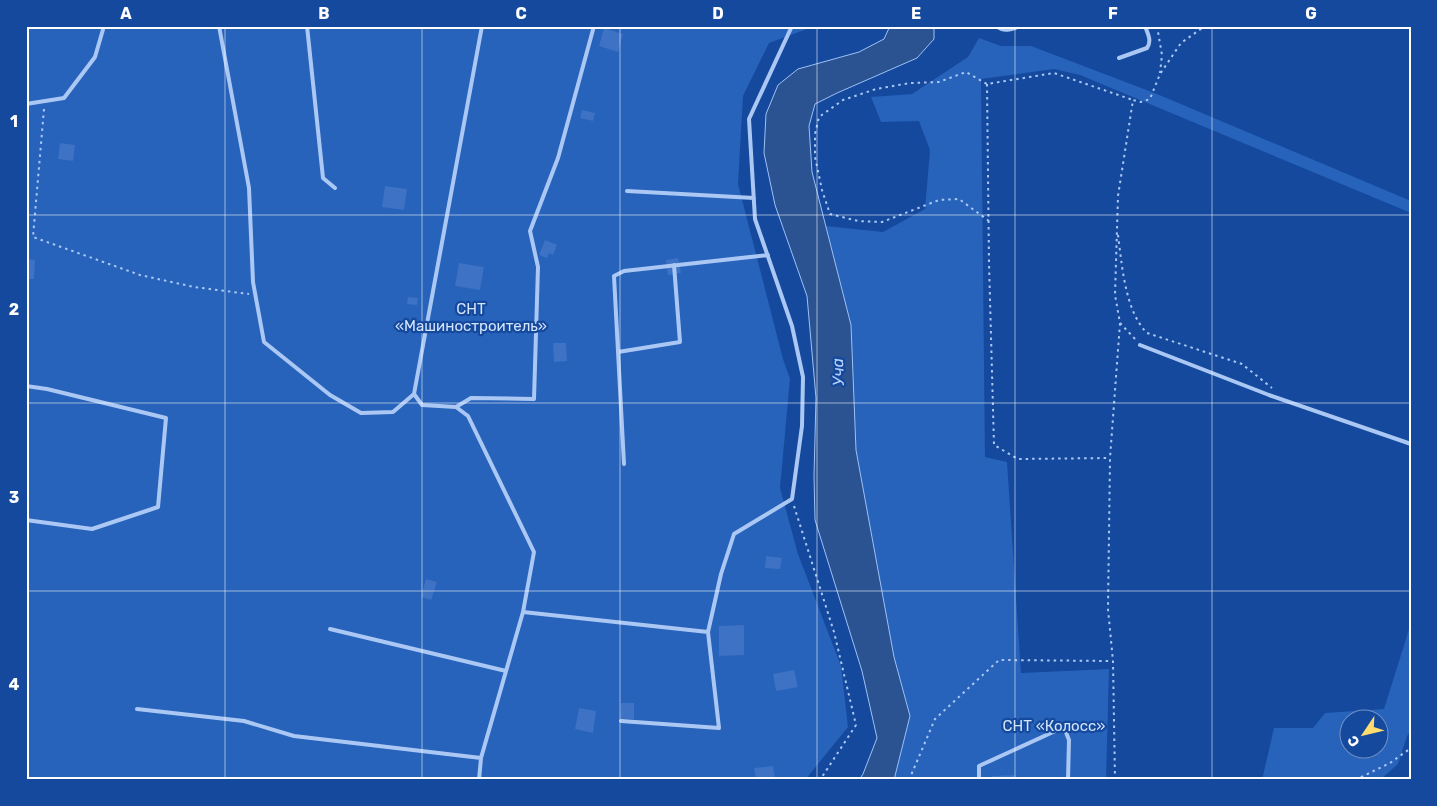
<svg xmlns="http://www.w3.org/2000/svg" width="1437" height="806" font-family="Rubik,sans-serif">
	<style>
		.green { fill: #2762bb; fill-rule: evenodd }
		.water { fill: #2b5291; stroke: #9dc2f6 }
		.building { fill: #3d72c4 }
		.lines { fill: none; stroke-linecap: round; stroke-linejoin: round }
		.path { stroke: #abc8f4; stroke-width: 2; stroke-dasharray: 2.5 4; stroke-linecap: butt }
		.lane { stroke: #abc8f4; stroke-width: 4 }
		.grid { fill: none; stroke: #fff; stroke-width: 1; stroke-opacity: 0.55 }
		.labels { text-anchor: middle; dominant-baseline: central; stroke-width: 4.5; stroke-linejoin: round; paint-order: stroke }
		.park-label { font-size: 15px; fill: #d3e4fd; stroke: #14499d }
		.water-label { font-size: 16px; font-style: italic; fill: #b7d2fa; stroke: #14499d }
		.neatline { fill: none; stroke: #fff; stroke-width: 2 }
		.grid-label { font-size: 16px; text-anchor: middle; font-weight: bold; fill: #fff }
	</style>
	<rect width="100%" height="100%" fill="#14499d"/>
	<path class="green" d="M26,26h789l-46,17 -26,53 -5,88 45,175 7,20 -10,109 18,66 43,112 7,61 -43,53h-779z
		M979,38l22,8h30l126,48 254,107v12l-331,-138 -26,-6 -73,10 4,378 22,5 14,211 88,-4 -3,111h-212l16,-64 -16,-59 -38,-207 -5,-125 -25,-99 57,6 42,-23 5,-59 -11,-29 -38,1 -10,-25 41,-3 56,-37z
		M1411,623v108l-4,5 -9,28 -18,16h-118l12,-52h39l12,-15 59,-4zM1380,718v30h-30v-30z"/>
	<path class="water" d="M890,26h44v13l-17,19 -80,35 -22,11 -6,22 3,46 39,153 5,125 38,207 16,59 -16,64h-35l4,-6 14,-36 -15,-67 -47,-151 -1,-45 2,-77 -9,-102 -32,-91 -11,-52 2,-39 12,-29 20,-16 61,-17 25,-13z"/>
	<path class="building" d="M604,28l19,6 -5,18 -19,-6z
		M582,110l13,3 -2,8 -13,-3z
		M60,143l15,2 -2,16 -15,-2z
		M385,186l22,3 -3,21 -22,-3z
		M545,240l12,5 -4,10 -4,-2 -2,5 -8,-3z
		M678,258l3,15 -13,2 -2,-15z
		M26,259l9,1 -1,19h-8z
		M459,263l25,4 -4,23 -25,-4z
		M408,297l10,1 -1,7 -10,-1z
		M553,343h13l1,18 -13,1z
		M766,556l16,2 -2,11 -15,-1z
		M426,579l11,3 -6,18 -10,-3z
		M744,625v30l-25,1v-30z
		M794,670l4,17 -22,4 -3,-17z
		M621,703h13v16h-14z
		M579,708l17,3 -3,22 -18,-4z
		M773,766l2,14h-19l-2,-12z
		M1015,775l1,5h-23l-1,-4z"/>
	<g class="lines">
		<path class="path" d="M1157,26l5,29 -2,18
			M987,84l2,179 5,182 24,14 92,-1
			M44,109l-11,128 107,38 54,12 55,7
			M989,221l-30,-22 -20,1 -57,22 -24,-1 -28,-7 -8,-24 -7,-33v-23l4,-17 24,-17 33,-11 34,-6 29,-1 27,-10 21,12 67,-11 79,27
			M1118,235c4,30 7,76 29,98l95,31 30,24
			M1135,339l-15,-16 -5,-28 3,-99 15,-96 8,2 9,-3 10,-25 21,-31 24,-17
			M794,506l40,126 22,93 -36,55
			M909,780l26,-61 64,-59 113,1
			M1115,780l-2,-119 -5,-52 2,-151 10,-135
			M1355,780l35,-17 21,-15"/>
		<path class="lane" d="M219,26l30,162 4,94 11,60 66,53 31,18 32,-1 21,-18 68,-368
			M307,26l16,152 12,10
			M996,26c8,6 14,4 24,0
			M1119,58l28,-10c5,-7 1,-14 -2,-22
			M26,104l38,-6 31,-41 9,-31
			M627,191l127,7
			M1140,345l129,50 142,49
			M618,352l62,-10 -6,-77
			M26,386l21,3 119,29 -8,89 -66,22 -66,-9
			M414,394l8,11 34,2 12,9 66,136 -11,60 -42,146 -2,22
			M456,407l15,-9 63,1 4,-132 -8,-36 28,-73 36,-132
			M624,464l-10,-188 10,-5 144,-16
			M523,612l185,20
			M330,629l176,42
			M137,709l107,12 50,15 187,22
			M621,721l98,7 -11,-96 13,-58 13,-40 58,-35 10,-73 1,-49 -11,-51 -37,-107 -6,-100 43,-93
			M979,780v-14l85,-39 5,13 -1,40"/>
	</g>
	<path class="grid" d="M225,26v754M422,26v754M620,26v754M817,26v754M1015,26v754M1212,26v754M26,215h1385M26,403h1385M26,591h1385"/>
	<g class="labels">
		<g class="park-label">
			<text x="471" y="309">СНТ<tspan x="471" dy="17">«Машиностроитель»</tspan></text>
			<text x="1054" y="726">СНТ «Колосс»</text>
		</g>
		<g class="water-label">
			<text transform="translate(838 372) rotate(-92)">Уча</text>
		</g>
	</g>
	<rect width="1437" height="806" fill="none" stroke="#14499d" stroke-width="55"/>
	<g transform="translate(1364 734) rotate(235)"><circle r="24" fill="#14499d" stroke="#7292c4"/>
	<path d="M0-4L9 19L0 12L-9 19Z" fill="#ffdc6d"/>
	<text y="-8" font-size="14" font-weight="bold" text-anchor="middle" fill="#ffffff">С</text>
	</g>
	<rect x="28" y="28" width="1382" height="750" class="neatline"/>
	<g class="grid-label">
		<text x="126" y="19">A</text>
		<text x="324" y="19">B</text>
		<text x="521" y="19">C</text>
		<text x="718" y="19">D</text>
		<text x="916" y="19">E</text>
		<text x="1113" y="19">F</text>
		<text x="1311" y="19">G</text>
		<text x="14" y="127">1</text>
		<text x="14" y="315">2</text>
		<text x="14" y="503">3</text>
		<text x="14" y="690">4</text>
	</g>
</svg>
